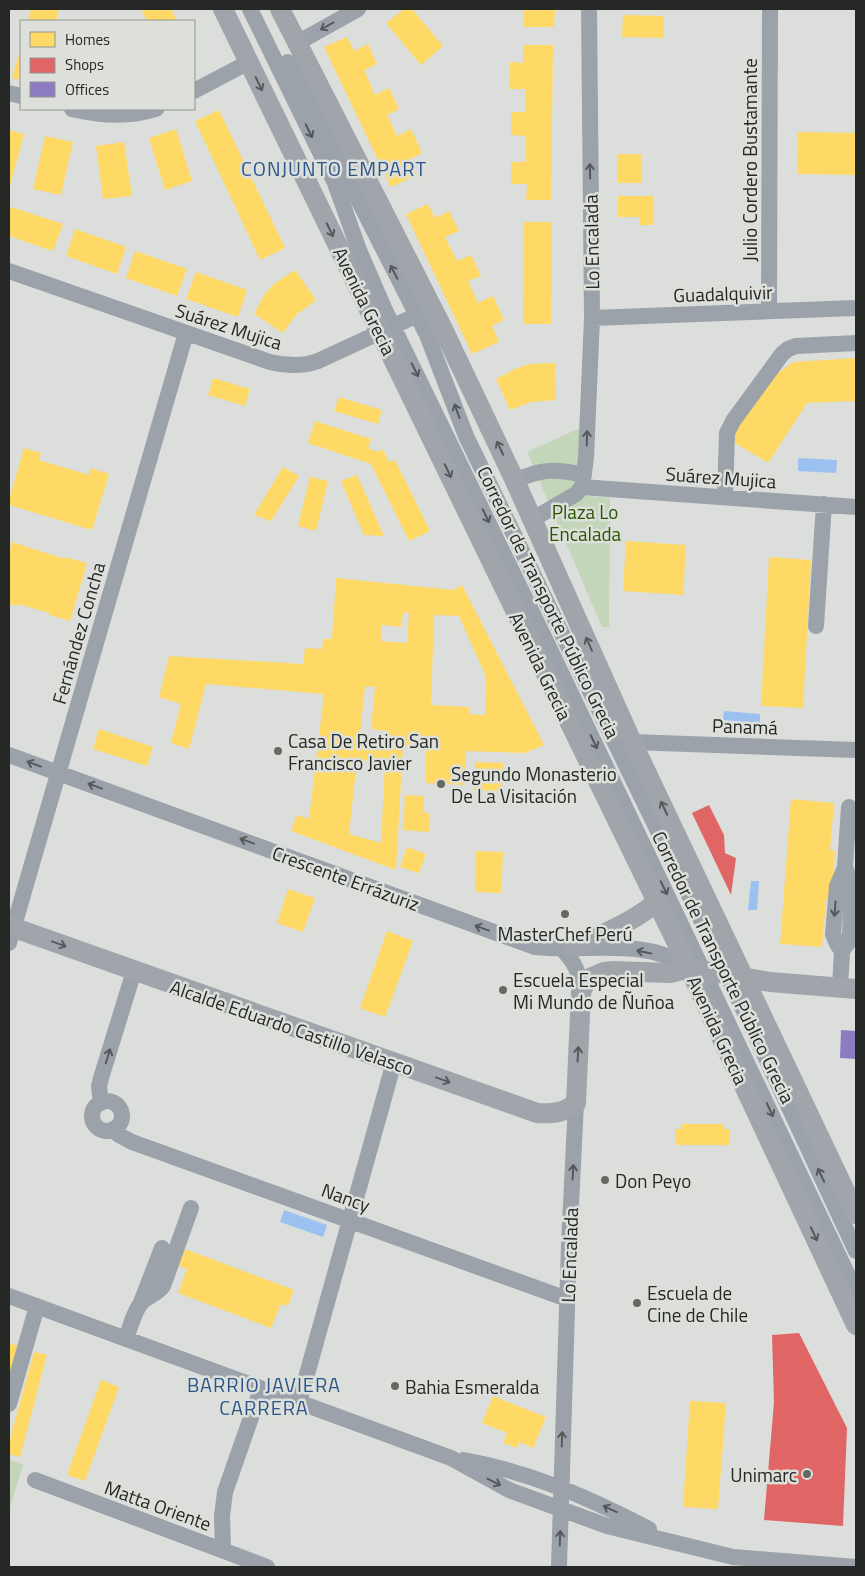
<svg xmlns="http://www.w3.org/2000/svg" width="865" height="1576" font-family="'Titillium Web',sans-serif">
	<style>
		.green { fill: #c3d6b9 }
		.water { fill: #9bc1f1 }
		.homes { fill: #ffd966; fill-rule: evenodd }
		.shops { fill: #e06666 }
		.offices { fill: #8e7cc3 }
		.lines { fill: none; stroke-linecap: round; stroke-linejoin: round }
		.minor { stroke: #9ca2aa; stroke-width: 16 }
		.major { stroke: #9fa5ab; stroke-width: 20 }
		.oneway { stroke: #55595b }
		.oneway2 { stroke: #565a5b }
		.poi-dot { fill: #666865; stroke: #dcdfda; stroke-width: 2 }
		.labels { text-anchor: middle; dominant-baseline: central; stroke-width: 5; stroke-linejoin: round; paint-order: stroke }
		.street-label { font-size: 19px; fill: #262826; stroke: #dcdfda }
		.park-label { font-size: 19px; fill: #285501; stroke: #dcdfda }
		.poi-label { font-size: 19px; fill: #262826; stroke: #dcdfda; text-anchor: start }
		.neighbourhood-label { font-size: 20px; letter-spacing: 1px; fill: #2c558b; stroke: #dcdfda }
	</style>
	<rect width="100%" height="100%" fill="#dcdedb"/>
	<path class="green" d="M580,428l-3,67 33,3 -1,129h-7l-75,-175z
		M9,1459l14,6 -14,46z"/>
	<path class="water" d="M798,458l39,2 -1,13 -38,-2z
		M724,711l36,3v9l-37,-3z
		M751,881h8l-2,29h-9z
		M284,1210l43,15 -4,12 -43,-15z"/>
	<path class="homes" d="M31,9h28l-3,12h-28z
		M141,9h30l6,12h-30z
		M404,9h8l31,37 -22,19 -35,-42z
		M524,9h31l-1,18h-30z
		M623,15l41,1 -1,22 -41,-1z
		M347,37l7,14 14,-7 9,20 -13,6 11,25 14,-7 10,21 -12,6 10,21 14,-7 11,24 -12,6 7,16 -26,12 -67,-140z
		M523,45h30l-2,155h-25l1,-16h-16v-22h15v-26l-15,-1v-23h14v-23h-16l1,-27 13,1z
		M21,47v33l-9,-2z
		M219,110l66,138 -25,12 -65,-139z
		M176,129l16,52 -27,9 -16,-52z
		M9,130l15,4 -15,56z
		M798,132l58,1v42l-59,-1z
		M45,136l28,6 -12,53 -28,-6z
		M124,142l8,54 -29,3 -7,-53z
		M617,154h24v29h-24z
		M618,196h36v29h-14v-8h-22z
		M428,204l7,14 14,-7 10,20 -14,6 12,24 14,-6 10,21 -13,5 10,22 15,-7 11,24 -12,6 7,16 -27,12 -66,-140z
		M11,207l52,17 -10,27 -44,-15v-23z
		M524,222h28l-1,102h-28z
		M75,229l51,18 -9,27 -51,-18z
		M135,251l52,18 -10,27 -51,-18z
		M295,270l21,30 -20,15 -13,18 -29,-19 10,-19 10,-11z
		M196,272l51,18 -9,27 -52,-18z
		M856,358v43l-49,2 -39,60 -38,-23 36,-58 27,-20z
		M555,363l1,37 -25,2 -21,8 -14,-31 19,-10 14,-5z
		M213,378l37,11 -5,17 -37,-11z
		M339,397l43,13 -4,14 -44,-13z
		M315,421l56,18 -3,9 11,4 4,-3 6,13 6,-2 35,71 -21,10 -38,-77 -63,-21z
		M24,448l17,5 -2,7 50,15 2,-7 18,6 -17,56 -83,-25v-5z
		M283,467l16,9 -28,45 -17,-6z
		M357,475l27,61 -20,-1 -23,-54z
		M310,477l18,4 -12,50 -18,-5z
		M626,541l60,4 -3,50 -60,-4z
		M12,542l53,17v-2l22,6 -17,58 -21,-6 1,-2 -32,-9 -1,2 -8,-2v-52z
		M769,557l42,3 -8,148 -42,-2z
		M336,578l118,12 8,-5 82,160 -19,8 -59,-2v34l-40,-2v-34l-23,-3 -7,124 -105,-39 6,-16 12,4 15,-125 -118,-10 -17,65 -18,-6 10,-39 -22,-7 10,-41 134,8 2,-16 17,1 1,-10h9zM403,613h6l-2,30 -26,-2 1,-16 19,2zM434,615l25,1 27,61 -1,38 -16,-1v-7l-38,-2zM365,686l10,1 -4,42 16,2 -1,14 -27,-2zM357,760l28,2 -4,81 -32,-9z
		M99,729l54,18 -6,19 -54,-17z
		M475,762l28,1 -1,28 -28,-1z
		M405,795l19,1 -1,17h7l-1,19 -26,-2z
		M791,799l43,4 -4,47 5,1 -3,49h-6l-4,47 -42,-3z
		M407,847l19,7 -7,19 -19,-6z
		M476,851l27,1 -2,41 -26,-1z
		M288,889l27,9 -12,34 -26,-9z
		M387,931l26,10 -28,76 -25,-9z
		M681,1124h42v5h6v16h-53l-1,-16h6z
		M185,1249l109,41 -6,16 -7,-2 -10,24 -93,-35 9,-24 -8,-3z
		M9,1343l9,3 -9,32z
		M34,1352l13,3 -27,102 -11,-3v-15h1z
		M101,1380l18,7 -34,94 -18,-6z
		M493,1396l53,21 -13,31 -14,-6 -2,6 -14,-5 4,-10 -25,-10z
		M690,1401l36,2 -8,106 -35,-2z"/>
	<path class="shops" d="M709,805l15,30 1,18 11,5 -5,37 -39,-82z
		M799,1333l48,95 -4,98 -79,-6 10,-118 -2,-67z"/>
	<path class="offices" d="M841,1030l15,1v28l-16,-1z"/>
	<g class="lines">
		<path class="minor" d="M250,9l85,174 24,67 25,58 164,337 308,647
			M297,43l61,-34
			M288,62l139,273 39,101 242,498 148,317
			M194,91l55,-29
			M9,93l12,3
			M72,109c29,7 56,9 84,0
			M9,271l261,91c17,4 32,5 48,-1l108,-50
			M769,311l1,-302
			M592,318l264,-10
			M515,481c26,-13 42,-12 69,-6
			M582,487l274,20
			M725,497l2,-64 6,-12 49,-67 6,-5 8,-3 60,-3
			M533,519l43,-25 6,-7 4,-29 6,-140 -3,-309
			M816,626l8,-122
			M632,742l224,8
			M9,755l526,192c49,6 111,-11 154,21
			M9,943l177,-610
			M562,949c13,13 19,26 19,44
			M842,951l-5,-7 -4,-10 4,-48 8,-19 4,-60
			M840,987l2,-36 6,-8 2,-8 2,-46 -1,-7 -6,-15
			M92 1116a15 15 0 1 1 30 0a15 15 0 1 1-30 0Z
			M101,1103l-2,-17 2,-8 33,-107
			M113,1129l6,6 13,7 435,157
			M9,1296l442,162 58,32 98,36 126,31 123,10
			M140,1305l22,-57
			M126,1339c4,-11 8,-29 17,-38 7,-6 14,-7 20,-15l28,-78
			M299,1403l95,-341
			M9,1404l28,-98
			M464,1460c66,12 126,38 185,69
			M35,1480l232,87
			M223,1550l-1,-34 3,-24 36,-103
			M559,1567l10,-322 7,-142"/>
		<path class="major" d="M223,9l466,959 167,357
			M280,9l162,318 73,154 117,261 224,472
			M9,926l528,187c16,1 27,0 39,-10l5,-110 2,-6 7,-9 14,-6 9,-1 57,2 19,-5 81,14 86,7
			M574,948c25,-13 62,-27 82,-46"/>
	</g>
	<defs><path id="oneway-shaft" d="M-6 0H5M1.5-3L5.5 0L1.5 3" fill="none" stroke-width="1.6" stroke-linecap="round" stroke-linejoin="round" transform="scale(1.25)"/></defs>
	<g class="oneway">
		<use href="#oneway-shaft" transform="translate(327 26) rotate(151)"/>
		<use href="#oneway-shaft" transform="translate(309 131) rotate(64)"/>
		<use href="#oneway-shaft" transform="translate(590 171) rotate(-91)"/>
		<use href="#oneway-shaft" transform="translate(394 272) rotate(-117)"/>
		<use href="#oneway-shaft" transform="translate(415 370) rotate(64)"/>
		<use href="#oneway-shaft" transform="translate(457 411) rotate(-110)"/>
		<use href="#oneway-shaft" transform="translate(587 438) rotate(-88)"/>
		<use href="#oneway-shaft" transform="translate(486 516) rotate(64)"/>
		<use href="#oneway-shaft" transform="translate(594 742) rotate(64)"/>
		<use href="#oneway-shaft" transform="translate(34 764) rotate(-160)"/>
		<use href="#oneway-shaft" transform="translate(95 786) rotate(-160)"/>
		<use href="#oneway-shaft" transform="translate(247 841) rotate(-160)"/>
		<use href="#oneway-shaft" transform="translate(664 888) rotate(64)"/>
		<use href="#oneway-shaft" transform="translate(835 909) rotate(94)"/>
		<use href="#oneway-shaft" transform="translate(482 928) rotate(-160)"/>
		<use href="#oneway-shaft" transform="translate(644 952) rotate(-169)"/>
		<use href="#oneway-shaft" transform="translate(108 1056) rotate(-73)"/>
		<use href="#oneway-shaft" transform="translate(770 1110) rotate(65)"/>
		<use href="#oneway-shaft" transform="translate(573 1172) rotate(-87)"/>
		<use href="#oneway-shaft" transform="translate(821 1175) rotate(-115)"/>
		<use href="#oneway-shaft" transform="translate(562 1439) rotate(-88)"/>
		<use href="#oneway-shaft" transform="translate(494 1482) rotate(27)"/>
		<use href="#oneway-shaft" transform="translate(610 1509) rotate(-155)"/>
		<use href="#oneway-shaft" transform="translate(560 1538) rotate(-88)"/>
	</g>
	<g class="oneway2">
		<use href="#oneway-shaft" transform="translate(259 84) rotate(64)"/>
		<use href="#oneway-shaft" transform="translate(330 230) rotate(64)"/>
		<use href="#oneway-shaft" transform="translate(500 448) rotate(-115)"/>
		<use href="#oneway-shaft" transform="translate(448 471) rotate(64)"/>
		<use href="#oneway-shaft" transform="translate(589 644) rotate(-114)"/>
		<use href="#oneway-shaft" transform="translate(664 808) rotate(-115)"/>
		<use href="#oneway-shaft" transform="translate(59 944) rotate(20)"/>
		<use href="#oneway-shaft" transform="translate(578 1054) rotate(-87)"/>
		<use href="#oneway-shaft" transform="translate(443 1080) rotate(20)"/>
		<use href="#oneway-shaft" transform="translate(814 1234) rotate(65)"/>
	</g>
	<g class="poi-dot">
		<circle cx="278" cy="751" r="5"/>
		<circle cx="441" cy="784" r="5"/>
		<circle cx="565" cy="914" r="5"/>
		<circle cx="503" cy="990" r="5"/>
		<circle cx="605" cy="1180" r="5"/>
		<circle cx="637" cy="1303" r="5"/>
		<circle cx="395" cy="1386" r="5"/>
		<circle cx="807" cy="1474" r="5"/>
	</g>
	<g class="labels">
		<g class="street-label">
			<text transform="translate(749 160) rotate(-90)">Julio Cordero Bustamante</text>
			<text transform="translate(591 242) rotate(-91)">Lo Encalada</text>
			<text transform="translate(723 293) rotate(-2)">Guadalquivir</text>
			<text transform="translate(365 301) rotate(64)">Avenida Grecia</text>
			<text transform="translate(229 326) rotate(18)">Suárez Mujica</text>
			<text transform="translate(721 477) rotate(4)">Suárez Mujica</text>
			<text transform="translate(549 602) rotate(64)">Corredor de Transporte Público Grecia</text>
			<text transform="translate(78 633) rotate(-74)">Fernández Concha</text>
			<text transform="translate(541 666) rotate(64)">Avenida Grecia</text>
			<text transform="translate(745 726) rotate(2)">Panamá</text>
			<text transform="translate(346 878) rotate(20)">Crescente Errázuriz</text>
			<text transform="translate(724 967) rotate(64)">Corredor de Transporte Público Grecia</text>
			<text transform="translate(292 1027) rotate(19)">Alcalde Eduardo Castillo Velasco</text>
			<text transform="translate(718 1030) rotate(65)">Avenida Grecia</text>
			<text transform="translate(346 1197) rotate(20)">Nancy</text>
			<text transform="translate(569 1255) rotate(-88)">Lo Encalada</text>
			<text transform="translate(158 1505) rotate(20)">Matta Oriente</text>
		</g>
		<g class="park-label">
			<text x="585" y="511">Plaza Lo<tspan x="585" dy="22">Encalada</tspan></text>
		</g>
		<g class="poi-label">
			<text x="288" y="740">Casa De Retiro San<tspan x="288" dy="22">Francisco Javier</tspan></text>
			<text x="451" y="773">Segundo Monasterio<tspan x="451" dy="22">De La Visitación</tspan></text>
			<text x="565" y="933" text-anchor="middle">MasterChef Perú</text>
			<text x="513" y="979">Escuela Especial<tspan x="513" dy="22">Mi Mundo de Ñuñoa</tspan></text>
			<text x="615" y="1180">Don Peyo</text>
			<text x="647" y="1292">Escuela de<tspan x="647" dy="22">Cine de Chile</tspan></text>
			<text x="405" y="1386">Bahia Esmeralda</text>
			<text x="797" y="1474" text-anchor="end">Unimarc</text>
		</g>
		<g class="neighbourhood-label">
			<text x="334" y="168">CONJUNTO EMPART</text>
			<text x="264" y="1384">BARRIO JAVIERA<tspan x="264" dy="23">CARRERA</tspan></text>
		</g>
	</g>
	<rect width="865" height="1576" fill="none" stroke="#262826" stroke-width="20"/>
	<rect x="20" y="20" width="175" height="90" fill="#dcdfda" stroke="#939692"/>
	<rect x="30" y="32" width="25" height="15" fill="#ffd966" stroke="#939692"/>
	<text x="65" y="45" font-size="15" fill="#262826">Homes</text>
	<rect x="30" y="58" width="25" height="15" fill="#e06666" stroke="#939692"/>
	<text x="65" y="70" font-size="15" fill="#262826">Shops</text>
	<rect x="30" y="82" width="25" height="15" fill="#8e7cc3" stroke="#939692"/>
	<text x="65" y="95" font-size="15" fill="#262826">Offices</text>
</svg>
